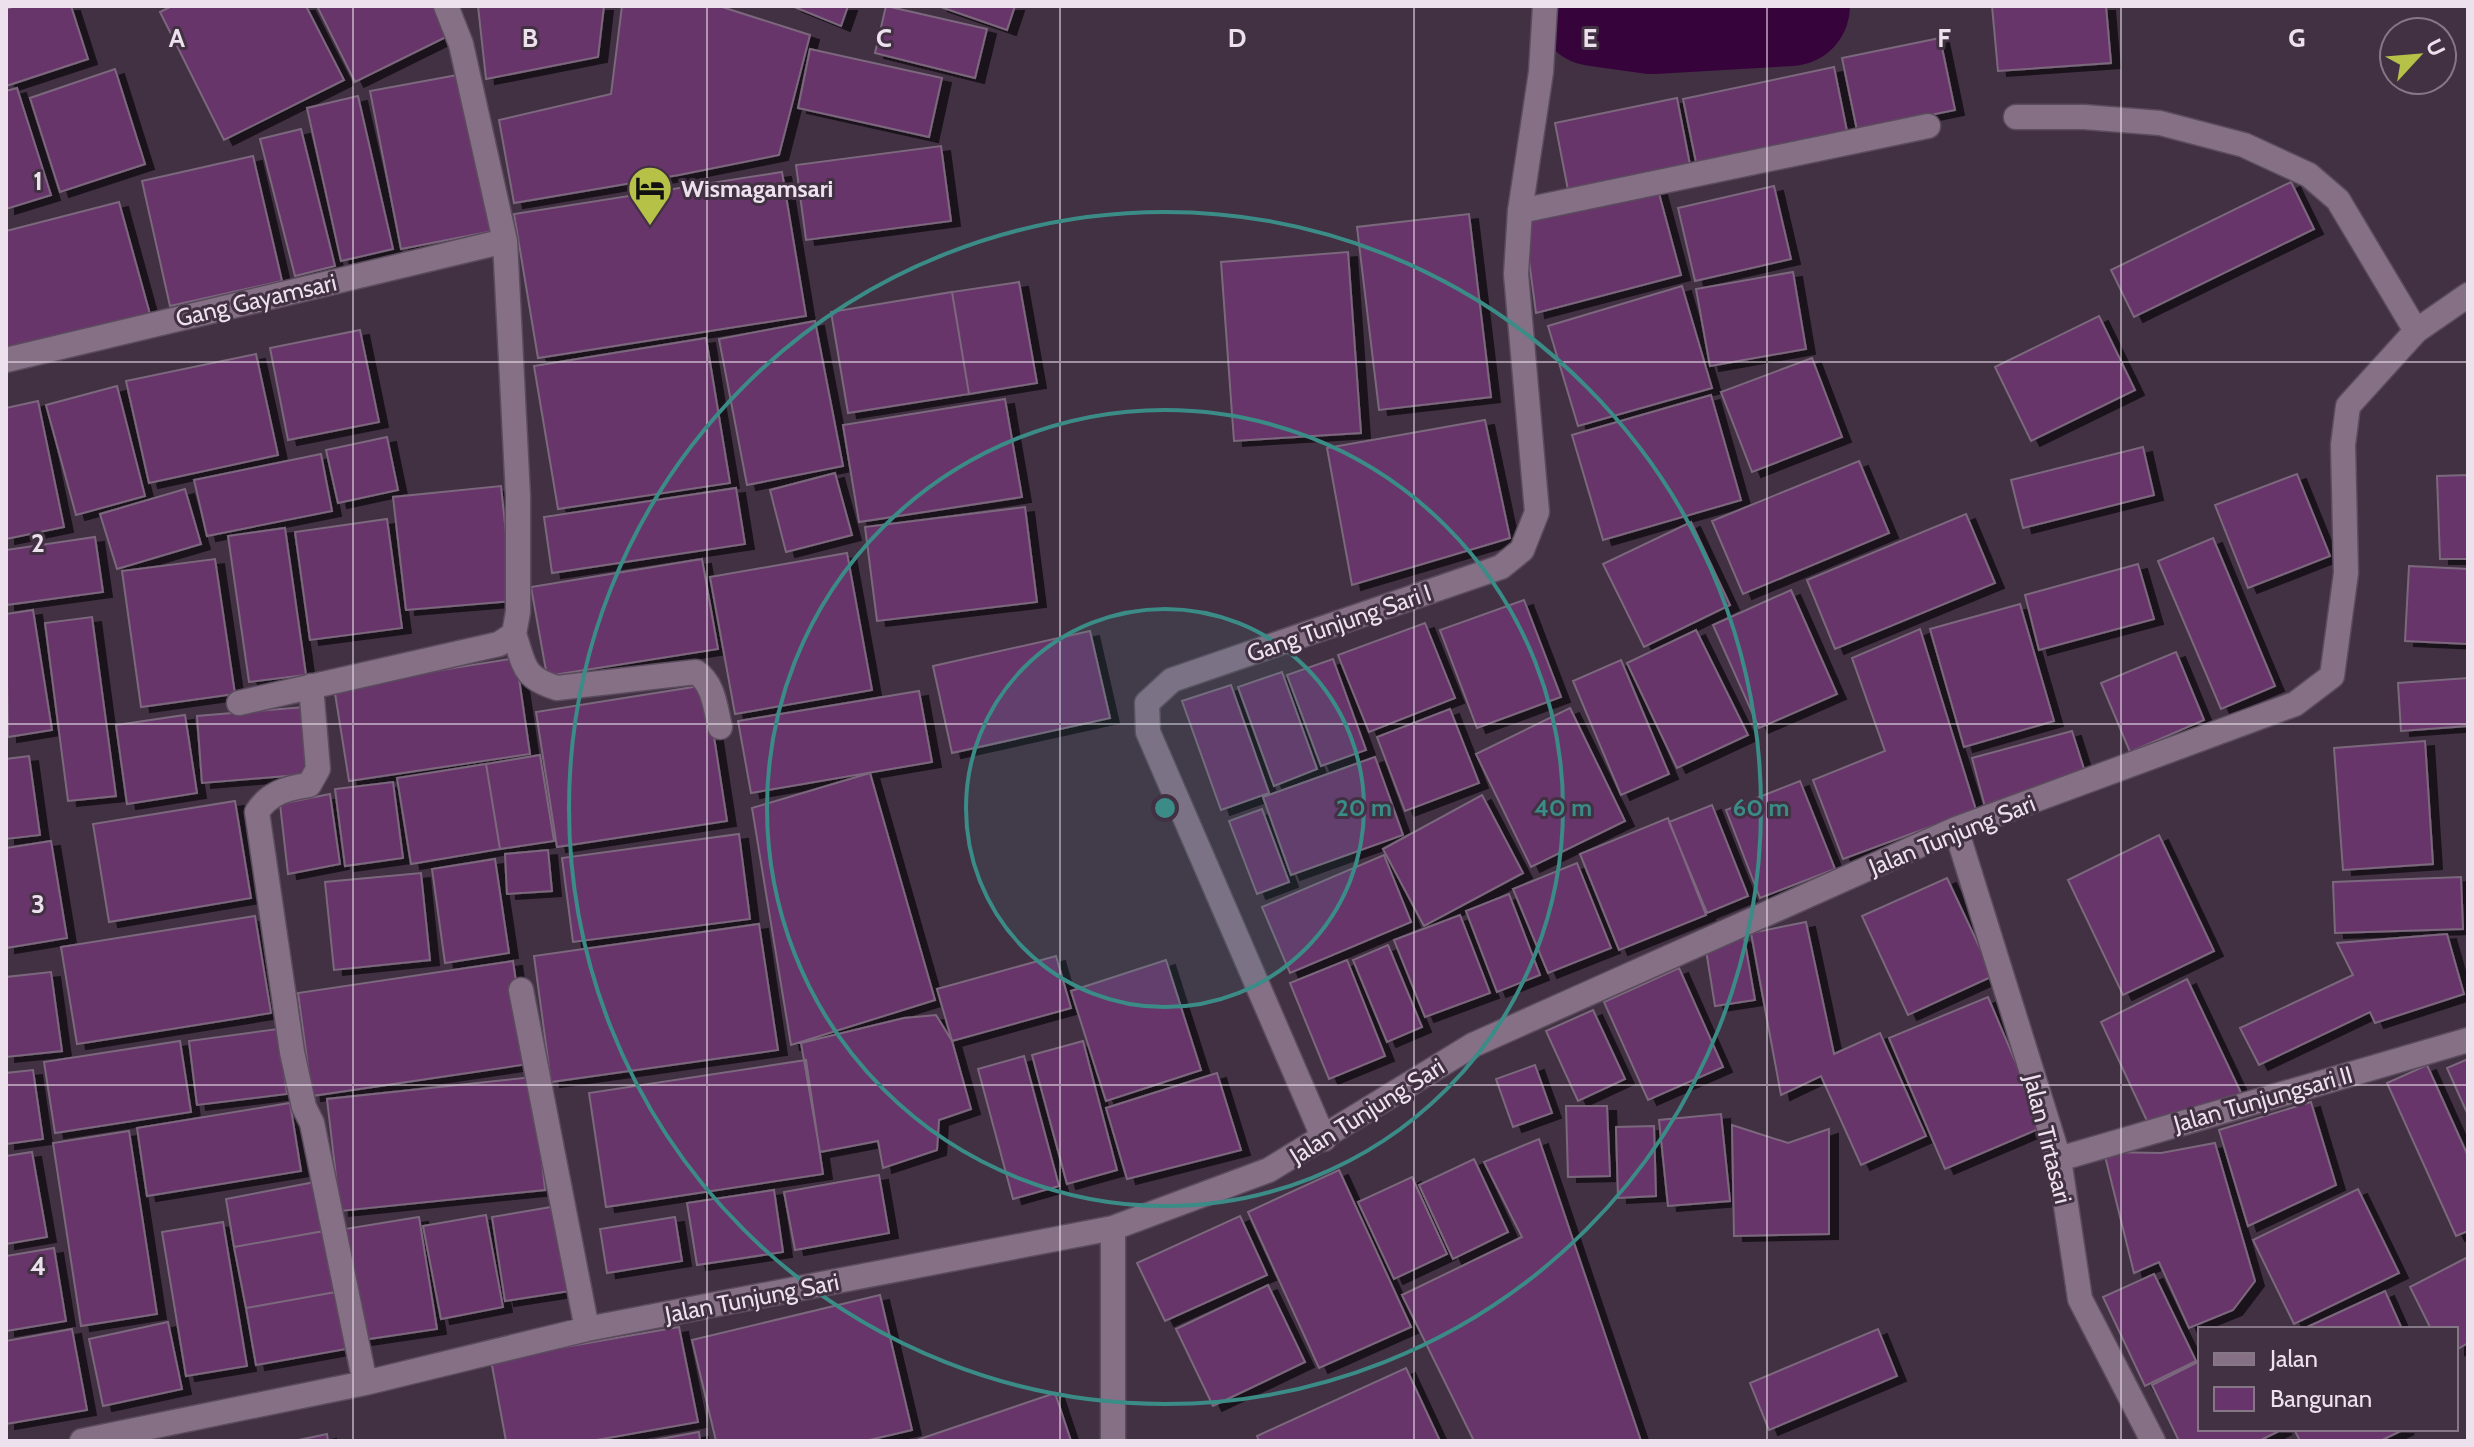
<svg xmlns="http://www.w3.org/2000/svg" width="2474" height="1447" font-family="Cabin,sans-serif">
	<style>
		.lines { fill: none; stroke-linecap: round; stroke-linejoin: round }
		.river { stroke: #36033b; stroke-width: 120 }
		.building { fill: #67346b; stroke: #7c687d; stroke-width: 2; filter: url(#shadow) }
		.lane-casing { stroke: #5b4c5d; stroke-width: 27 }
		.street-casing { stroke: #5b4c5d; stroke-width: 27 }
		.lane { stroke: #857086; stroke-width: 24 }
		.street { stroke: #857086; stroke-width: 24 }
		.grid { fill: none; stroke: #ede1ed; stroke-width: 2; stroke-opacity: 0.55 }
		.ring { fill: none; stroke: #3b8b87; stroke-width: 4 }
		.labels { text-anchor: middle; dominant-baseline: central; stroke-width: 6; stroke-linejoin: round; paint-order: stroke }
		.poi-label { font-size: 24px; font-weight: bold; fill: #ede1ed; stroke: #423043; text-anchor: start }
		.street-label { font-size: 24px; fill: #ede1ed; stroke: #423043 }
		.grid-label { font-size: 26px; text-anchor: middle; font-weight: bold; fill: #ede1ed; stroke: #423043; stroke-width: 6; stroke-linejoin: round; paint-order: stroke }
		.centre { fill: #3b8b87; stroke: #423043; stroke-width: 4 }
		.ring-label { font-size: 24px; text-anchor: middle; font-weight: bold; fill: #3b8b87; stroke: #423043; stroke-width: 6; stroke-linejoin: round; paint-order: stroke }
	</style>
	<defs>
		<filter id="shadow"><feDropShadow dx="9" dy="5" stdDeviation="0" flood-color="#0009"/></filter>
	</defs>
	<rect width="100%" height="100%" fill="#423043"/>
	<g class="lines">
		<path class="river" d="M1595,6l57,8 138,-8"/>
	</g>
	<path class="building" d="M15,6h56l17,53 -82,27v-77z
		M172,6h134l38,74 -120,60 -64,-128z
		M317,6h119l14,29 -95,47z
		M478,6h126l-6,51 -112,22z
		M622,6h97l91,29 -31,120 -100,20 -165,28 -15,-83 112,-26z
		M792,6h56l-7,20z
		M886,6l101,23 -12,49 -100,-25z
		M938,6h77l-8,24z
		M1992,6h114l5,57 -113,8z
		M1940,38l15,72 -98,20 -15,-72z
		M810,49l132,29 -13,59 -131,-29z
		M1834,67l14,69 -151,31 -14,-68z
		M115,69l30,95 -85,28 -30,-94z
		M463,74l30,157 -92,18 -31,-158z
		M17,88l34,107 -45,14v-118z
		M358,96l35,153 -52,12 -34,-153z
		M1677,98l14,72 -122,25 -14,-72z
		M301,129l34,137 -40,10 -35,-137z
		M941,146l10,75 -145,19 -10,-75z
		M253,156l29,125 -112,25 -28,-125z
		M782,172l24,144 -268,42 -24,-144z
		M2291,182l23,47 -180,88 -23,-47z
		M1657,186l24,89 -145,38 -12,-90z
		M1774,186l17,73 -96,22 -17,-73z
		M119,202l32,116 -145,38v-125z
		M1469,214l22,183 -112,13 -22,-183z
		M1348,252l13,181 -127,8 -13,-179z
		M1793,272l13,77 -96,17 -14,-77z
		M1019,282l18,101 -68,11 -17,-102z
		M1682,286l30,102 -134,38 -30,-100z
		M952,292l17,102 -121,19 -17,-101z
		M2099,316l36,74 -104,51 -36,-74z
		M815,321l28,145 -96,19 -28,-146z
		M360,330l19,92 -91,18 -18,-92z
		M706,338l24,145 -172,26 -24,-143z
		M256,354l22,101 -129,28 -23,-102z
		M1812,358l30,79 -90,35 -31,-80z
		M117,386l28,110 -69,19 -30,-110z
		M1711,395l30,105 -138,40 -31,-105z
		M1005,399l17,98 -163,25 -16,-97z
		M38,401l26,126 -58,12v-131z
		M1485,420l25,118 -158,47 -25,-137z
		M387,437l11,53 -60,13 -12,-53z
		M2143,447l11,48 -131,33 -12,-48z
		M321,454l11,57 -125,25 -13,-56z
		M1859,461l30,72 -146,61 -31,-73z
		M835,473l17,62 -66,17 -16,-62z
		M2297,474l33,82 -82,32 -33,-83z
		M2468,475v84h-28l-3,-83z
		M501,486l12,115 -107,9 -13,-113z
		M736,488l9,56 -193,29 -8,-56z
		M185,489l16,55 -84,25 -17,-55z
		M1025,507l12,95 -160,19 -12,-94z
		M1966,514l29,69 -160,66 -28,-69z
		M387,519l15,109 -92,12 -15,-108z
		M1691,522l39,83 -86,42 -41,-83z
		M285,528l21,147 -57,7 -21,-146z
		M95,537l8,55 -97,13v-55z
		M2213,538l62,148 -54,23 -63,-148z
		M847,553l25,137 -137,24 -25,-137z
		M215,559l20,135 -94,13 -19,-136z
		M702,559l16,90 -171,27 -16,-89z
		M2138,564l16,55 -115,31 -14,-55z
		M2409,566l59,3v75l-63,-3z
		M1791,590l46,104 -78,34 -46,-103z
		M1524,600l37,97 -84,31 -37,-98z
		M2020,604l34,117 -90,26 -34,-118z
		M33,610l19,120 -44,7 -2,-123z
		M92,617l24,179 -48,5 -23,-178z
		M1425,623l30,75 -86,34 -31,-77z
		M1920,629l56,181 -133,49 -30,-79 72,-29 -33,-93z
		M1696,630l52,105 -71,33 -50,-105z
		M1090,631l20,87 -158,35 -19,-87z
		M2176,652l28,68 -74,32 -29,-69z
		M516,658l14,96 -181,27 -15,-94z
		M1333,659l33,91 -45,16 -34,-91z
		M1621,660l48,114 -48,21 -48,-114z
		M1282,672l35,97 -43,17 -36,-99z
		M2468,678v48l-67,5 -3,-48z
		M706,685l21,136 -170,26 -21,-135z
		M1231,685l38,108 -48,17 -39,-109z
		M919,691l13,71 -181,31 -13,-72z
		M305,707l6,67 -109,9 -5,-67z
		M1570,708l55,113 -94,46 -55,-113z
		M1450,709l29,74 -74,28 -28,-74z
		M185,715l12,78 -70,11 -11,-79z
		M2072,731l12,38 -99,38 -13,-49z
		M2425,741l8,123 -90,6 -9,-122z
		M540,755l14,86 -54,8 -14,-85z
		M29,756l11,79 -34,4v-80z
		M1375,757l28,78 -112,40 -28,-78z
		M486,764l14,85 -89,15 -14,-86z
		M870,773l65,227 -144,45 -39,-237z
		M1800,781l35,88 -75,29 -34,-88z
		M393,782l10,76 -58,8 -10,-77z
		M330,794l10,70 -52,10 -8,-70z
		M1482,795l41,78 -99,53 -41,-77z
		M235,801l16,97 -142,24 -16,-98z
		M1712,805l36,91 -41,17 -38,-91z
		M1262,809l27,73 -32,12 -28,-73z
		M1668,818l38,97 -87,35 -39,-96z
		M739,834l11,85 -177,23 -11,-84z
		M2159,835l55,116 -91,44 -55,-115z
		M51,841l16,97 -61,10v-100z
		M548,850l4,41 -45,3 -2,-40z
		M1384,855l27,67 -121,51 -28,-66z
		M495,859l14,94 -64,10 -13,-94z
		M1577,863l34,85 -63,25 -35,-84z
		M421,873l9,87 -96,10 -9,-88z
		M2461,877l2,52 -128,4 -2,-51z
		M1947,878l46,98 -85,39 -46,-99z
		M1509,894l31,81 -43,17 -31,-81z
		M1460,915l30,78 -65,24 -31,-77z
		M255,916l16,97 -194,31 -16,-97z
		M1806,922l28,132 46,-21 46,103 -65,29 -40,-89 -40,19 -30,-162z
		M759,924l19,126 -227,32 -17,-126z
		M2447,934l17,60 -89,29 -5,-11 -111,53 -19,-37 113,-53 -16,-32z
		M1744,937l11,63 -40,6 -10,-62z
		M1388,945l34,82 -35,15 -34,-82z
		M1056,956l15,52 -119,33 -15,-52z
		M1166,960l35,110 -95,31 -35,-110z
		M1347,960l38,96 -56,23 -39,-96z
		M513,961l15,103 -216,32 -14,-103z
		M1679,968l44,99 -75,33 -44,-98z
		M51,972l11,79 -56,6v-80z
		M2187,979l54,114 -56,22 -37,8 -47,-101z
		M1988,997l55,130 -98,42 -56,-131z
		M1593,1010l32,69 -47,22 -32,-70z
		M936,1015l16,26 19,68 -32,11 -2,30 -54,18 -5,-27 -58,11 -19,-109 103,-25z
		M278,1029l9,65 -90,11 -8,-64z
		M180,1041l11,71 -136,21 -11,-71z
		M1083,1041l34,129 -50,14 -35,-129z
		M1024,1056l35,130 -46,13 -35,-130z
		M2468,1059v56l-21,-47z
		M806,1060l17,114 -217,33 -17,-114z
		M1535,1065l17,48 -39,14 -17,-48z
		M2427,1065l41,91v75l-12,5 -69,-153z
		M33,1070l10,69 -37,5v-71z
		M1217,1073l24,77 -114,29 -21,-71z
		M533,1077l12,113 -205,21 -13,-112z
		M2311,1102l25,83 -88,41 -29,-96z
		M290,1103l11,68 -154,25 -10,-68z
		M1566,1106h41l3,70 -42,1z
		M1721,1114l9,87 -62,5 -9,-86z
		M1732,1125l56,18 41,-14v105l-95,2z
		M1654,1126l2,70 -38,2 -2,-71z
		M129,1131l28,183 -76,12 -28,-183z
		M1539,1139l102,302h-167l-72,-146 120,-58 -38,-75z
		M2215,1143l40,138 -22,29 -44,18 -30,-66 -25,11 -30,-121 57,1z
		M32,1152l15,85 -41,7v-88z
		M1474,1159l34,73 -55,27 -34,-74z
		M1339,1170l72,157 -92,41 -71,-156z
		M879,1175l10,58 -94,17 -11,-58z
		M1412,1177l35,77 -53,25 -36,-77z
		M315,1182l9,49 -90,16 -8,-48z
		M2358,1189l41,84 -105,51 -41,-84z
		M774,1190l9,62 -86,13 -10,-62z
		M557,1206l13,85 -65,10 -13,-84z
		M486,1215l17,92 -62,12 -18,-93z
		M1240,1216l27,59 -102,46 -28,-58z
		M419,1217l18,112 -75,11 -17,-111z
		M675,1217l7,44 -75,12 -7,-44z
		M223,1222l24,144 -61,10 -24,-144z
		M324,1231l12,61 -90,16 -12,-61z
		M54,1248l12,73 -60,10v-75z
		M2468,1257v86l-12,7v-21h-25l-21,-42z
		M2154,1274l42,87 -51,25 -42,-89z
		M1268,1285l37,77 -92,44 -37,-77z
		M2385,1291l17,38h-99z
		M336,1292l10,57 -90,16 -10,-57z
		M880,1295l32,135 -47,11h-149l-24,-101z
		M168,1322l14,67 -79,17 -14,-67z
		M679,1327l19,95 -107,19h-85l-15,-81z
		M72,1329l15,81 -81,14v-83z
		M1878,1329l19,47 -128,54 -19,-47z
		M2200,1361v68h83l-24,12h-80l-27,-56z
		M1406,1368l34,73h-181l-2,-5z
		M1055,1393l16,48h-157z
		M2294,1429h111l-25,12h-80z
		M699,1432l1,9h-51z
		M327,1434l1,7h-34z"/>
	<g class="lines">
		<g class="lane-casing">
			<path id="lane" d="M1520,211l408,-85"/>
		</g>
		<g class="street-casing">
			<path id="street" d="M2016,117h68l76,6 84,22 65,30 29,25 78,131
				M6,360l499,-119
				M514,634c11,32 8,43 43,54l139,-16c18,12 19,35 24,55
				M311,686l7,83 -9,16c-22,3 -40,8 -52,27l35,240 12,55 8,16 53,260
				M239,703l260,-59 15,-10 4,-22v-116l-13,-255 -44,-197 -15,-38
				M1956,829l103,330 21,140 73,142
				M521,990l66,339
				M1324,1139l-176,-407 -1,-29 25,-23 329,-113 21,-17 15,-38 -21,-238 4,-63 21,-139 4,-66
				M2059,1159l409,-119
				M1113,1228v213
				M82,1441l283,-58 222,-54 526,-101 156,-58 204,-125 483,-216 339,-125 37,-28 14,-103 -3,-128 5,-39 68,-75 52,-36"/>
		</g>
		<use href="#lane" class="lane"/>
		<use href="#street" class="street"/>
	</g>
	<path class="grid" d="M353,6v1435M707,6v1435M1060,6v1435M1414,6v1435M1767,6v1435M2121,6v1435M6,362h2462M6,724h2462M6,1085h2462"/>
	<circle cx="1165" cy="808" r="199" fill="#3b8b87" fill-opacity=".12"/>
	<g class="ring">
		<circle cx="1165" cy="808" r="199"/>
		<circle cx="1165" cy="808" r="398"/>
		<circle cx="1165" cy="808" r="596"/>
	</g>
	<defs>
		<g id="hotel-pin" transform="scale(2.3)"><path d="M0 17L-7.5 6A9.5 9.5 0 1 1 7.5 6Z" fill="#b6c148" stroke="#423043"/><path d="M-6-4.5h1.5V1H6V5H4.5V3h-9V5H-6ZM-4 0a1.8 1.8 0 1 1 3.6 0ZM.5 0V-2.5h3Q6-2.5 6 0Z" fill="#111"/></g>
	</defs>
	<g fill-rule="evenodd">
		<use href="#hotel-pin" x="650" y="188"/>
	</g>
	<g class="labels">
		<g class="poi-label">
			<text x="681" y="188">Wismagamsari</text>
		</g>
		<g class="street-label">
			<text transform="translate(256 300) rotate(-13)">Gang Gayamsari</text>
			<text transform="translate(1339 623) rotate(-19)">Gang Tunjung Sari I</text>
			<text transform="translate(1952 835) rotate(-22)">Jalan Tunjung Sari</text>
			<text transform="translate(2263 1099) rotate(-16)">Jalan Tunjungsari II</text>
			<text transform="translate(1367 1111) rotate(-32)">Jalan Tunjung Sari</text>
			<text transform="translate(2048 1139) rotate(76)">Jalan Tirtasari</text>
			<text transform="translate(752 1298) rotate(-11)">Jalan Tunjung Sari</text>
		</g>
	</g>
	<g class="grid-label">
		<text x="177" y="47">A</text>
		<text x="530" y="47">B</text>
		<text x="884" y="47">C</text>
		<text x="1237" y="47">D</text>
		<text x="1590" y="47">E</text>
		<text x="1944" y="47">F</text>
		<text x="2297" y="47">G</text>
		<text x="38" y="190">1</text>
		<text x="38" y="552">2</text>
		<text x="38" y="913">3</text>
		<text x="38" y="1275">4</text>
	</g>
	<circle cx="1165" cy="808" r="12" class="centre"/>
	<g class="ring-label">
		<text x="1364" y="816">20 m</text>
		<text x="1563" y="816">40 m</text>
		<text x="1761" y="816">60 m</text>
	</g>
	<rect width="2474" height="1447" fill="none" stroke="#ede1ed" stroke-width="16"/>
	<rect x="2198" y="1327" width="260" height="104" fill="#423043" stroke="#867787" stroke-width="2"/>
	<rect x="2214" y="1353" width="40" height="12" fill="#857086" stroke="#867787" stroke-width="2"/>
	<text x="2270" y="1367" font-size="24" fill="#ede1ed">Jalan</text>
	<rect x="2214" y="1387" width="40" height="24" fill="#67346b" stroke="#867787" stroke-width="2"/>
	<text x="2270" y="1407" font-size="24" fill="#ede1ed">Bangunan</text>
	<g transform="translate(2418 56) rotate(64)"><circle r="38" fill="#423043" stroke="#867787" stroke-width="2"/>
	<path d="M0-6L14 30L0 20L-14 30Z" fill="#b6c148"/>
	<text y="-12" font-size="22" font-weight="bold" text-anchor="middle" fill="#ede1ed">U</text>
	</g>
</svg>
